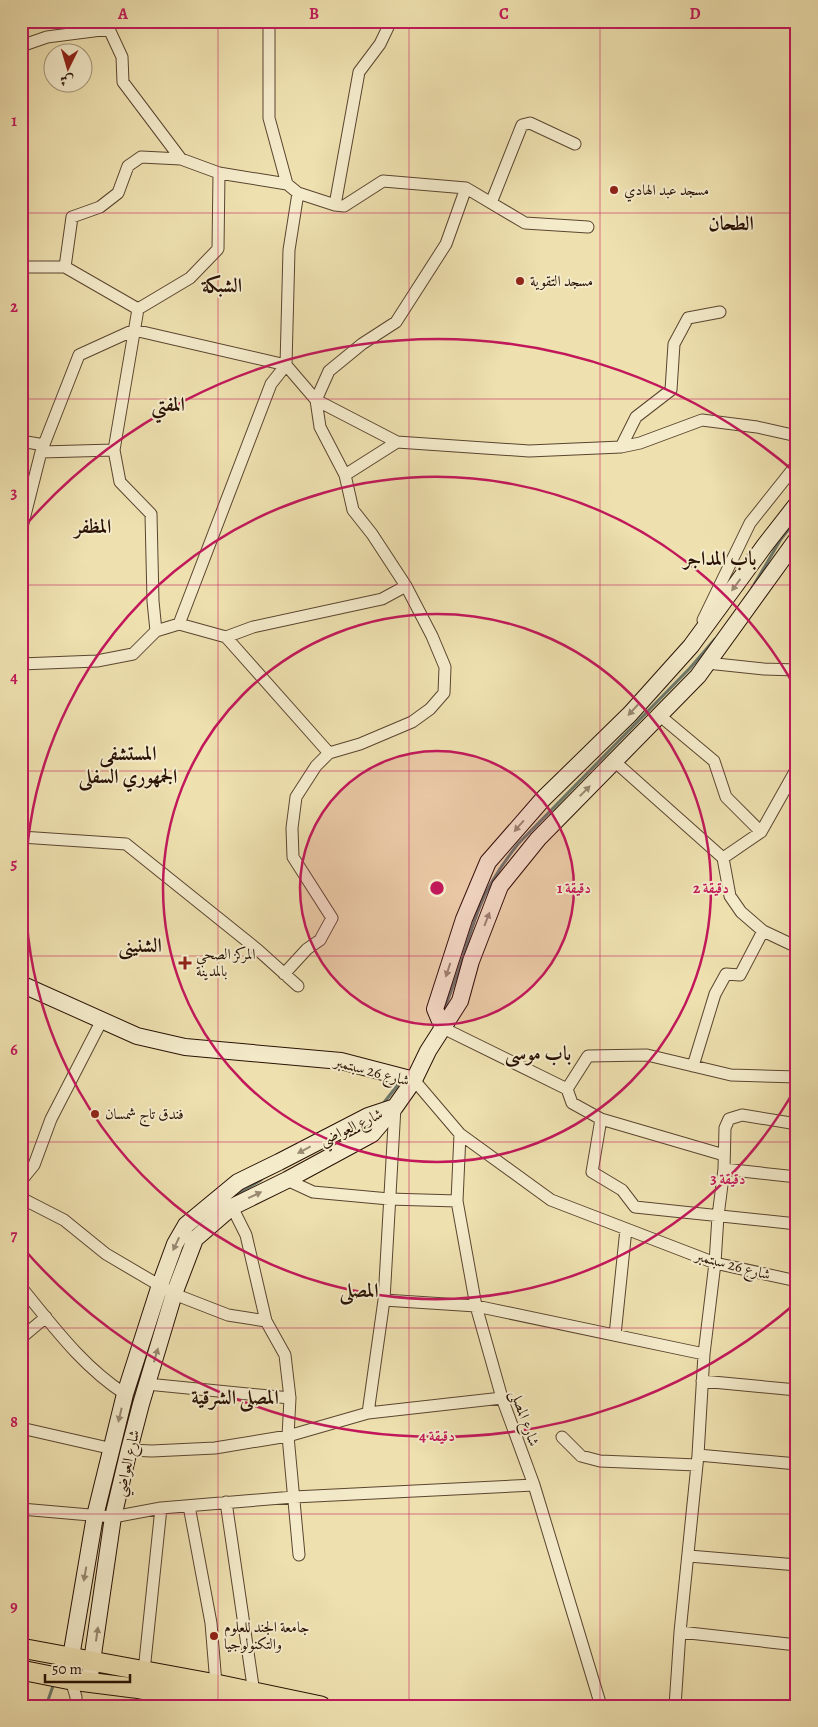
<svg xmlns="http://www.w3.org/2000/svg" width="818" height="1727" font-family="Alegreya,Amiri,serif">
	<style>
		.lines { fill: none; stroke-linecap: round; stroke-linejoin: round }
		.stream { stroke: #6c786b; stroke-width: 3 }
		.street-casing { stroke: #5a452f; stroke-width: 13 }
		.secondary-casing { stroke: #281104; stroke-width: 18 }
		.primary-casing { stroke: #281104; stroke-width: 21 }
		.street { stroke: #f4ebcb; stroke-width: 11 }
		.secondary { stroke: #f4ebcb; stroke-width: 16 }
		.primary { stroke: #eee0af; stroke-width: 19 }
		.oneway { fill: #988971 }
		.grid { fill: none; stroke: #c2185b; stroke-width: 1; stroke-opacity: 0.55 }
		.ring { fill: none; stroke: #c2185b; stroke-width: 2.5 }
		.poi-dot { fill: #8f2418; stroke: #f4ebcb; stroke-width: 2 }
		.labels { text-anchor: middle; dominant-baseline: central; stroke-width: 4; stroke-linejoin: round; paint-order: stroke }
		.poi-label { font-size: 15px; fill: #281104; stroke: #f4ebcb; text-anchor: start }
		.street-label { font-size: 15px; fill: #281104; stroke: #f4ebcb }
		.district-label { font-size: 20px; font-weight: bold; fill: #281104; stroke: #f4ebcb }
		.centre { fill: #c2185b; stroke: #f4ebcb; stroke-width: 2.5 }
		.ring-label { font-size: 15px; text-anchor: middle; font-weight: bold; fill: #c2185b; stroke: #f4ebcb; stroke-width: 4; stroke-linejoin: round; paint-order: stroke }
		.neatline { fill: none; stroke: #c2185b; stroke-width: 2 }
		.grid-label { font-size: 16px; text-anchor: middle; font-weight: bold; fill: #c2185b }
	</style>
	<rect width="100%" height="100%" fill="#eee0af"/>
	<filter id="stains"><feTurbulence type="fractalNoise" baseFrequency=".004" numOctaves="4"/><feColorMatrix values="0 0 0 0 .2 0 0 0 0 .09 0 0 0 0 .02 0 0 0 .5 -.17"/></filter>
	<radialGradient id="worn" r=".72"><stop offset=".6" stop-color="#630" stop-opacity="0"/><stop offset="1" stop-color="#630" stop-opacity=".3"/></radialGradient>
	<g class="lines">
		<path class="stream" d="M752,588l29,-49 16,-20
			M443,1011c16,-34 23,-70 37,-105 9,-23 23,-43 38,-62l172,-176 25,-29
			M382,1105l18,-23
			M234,1196l27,-16
			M128,1415l8,-30
			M46,1706l8,-23"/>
		<g class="street-casing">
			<path id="street" d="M108,21l1,8 13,28 1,25 58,77
				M269,21v97l18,66
				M21,46l26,-9 62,-8
				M491,203l31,-78 8,-2 45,21
				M335,205l24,-133 21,-28 11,-23
				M21,267h44l7,-50 28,-10 18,-14 10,-27 13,-9 40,2 38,14 68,11 11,9
				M65,267l73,42
				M21,441l23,4
				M397,442l-52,33 -25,-48 -4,-27 81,42 132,9 92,-4 19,-4 62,-23 55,7 40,9
				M621,447l15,-30 35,-27 3,-46 14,-26 32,-6
				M41,452l73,-2
				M21,531l20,-79 38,-97 55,-25 152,35 30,35 13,-29 33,-27 34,-22 50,-78 20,-56
				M703,620l47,-97 47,-59
				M179,624l47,13 27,-10 129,-28 24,-13
				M156,631l-3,-30 -2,-87 -31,-32 -6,-32 24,-141 52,-31 28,-29 1,-76
				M226,637l103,116
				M707,663l57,6 33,1
				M21,664l76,-3 36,-7 23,-23 23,-7 92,-240 15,-19 3,-115 9,-57 37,12 9,1 39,-25 83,7 59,35 63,4
				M659,715l55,46 12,36 35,35
				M614,761l109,97 7,38 11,16 22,19 34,16
				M21,837l105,7 132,106 40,36
				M723,858l38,-26 36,-64
				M284,974l23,-25 13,-9 12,-22 -39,-61 -1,-29 4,-31 20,-31 13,-13 31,-9 52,-22 18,-13 14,-16 1,-26 -13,-31 -26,-50 -34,-52 -19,-24 -8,-35
				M443,1028l124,61 5,14 29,16 123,36
				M693,1066l22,-72 11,-20 14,1 23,-44
				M414,1080l46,54 91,66 164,63 82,18
				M567,1089l21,-33 59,-1 84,20 66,2
				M601,1119l-9,53 30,18 13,17 162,17
				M460,1134l-3,67 19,105 26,92 32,87 67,221
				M724,1169l73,8
				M287,1180l26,12 76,7 68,2
				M21,1181l13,-16 17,-46 51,-99
				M21,1198l43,22 42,34 68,40 54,21 38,6
				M232,1207l14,28 20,86 19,34 5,43 -2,38 11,119
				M21,1287c32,39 61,79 104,107
				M384,1300l92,6 228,48
				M615,1335l11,-106
				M21,1338l25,-21
				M702,1381l95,9
				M147,1384l143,14
				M368,1413l16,-113 11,-193
				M21,1428l92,21
				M562,1437l19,19 19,5 97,4
				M129,1450l23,1 63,-3 73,-12 80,-23 134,-15
				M698,1455l99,9
				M226,1502l28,191
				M189,1506l22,117 5,61
				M21,1509l92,8 48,-9 133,-11 240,-12
				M689,1556l108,9
				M680,1632l117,13
				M144,1671l17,-163
				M71,1680l5,17v9
				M675,1706l5,-74 18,-177 6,-101 11,-91 3,-47 6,-47 1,-41 4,-9 13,-4 55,9"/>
		</g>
		<g class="secondary-casing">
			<path id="secondary" d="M21,984l116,52 48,11 156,14 73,19
				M443,1028l-8,-19 29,-90 24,-57 55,-63 87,-85 61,-68 74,-101 32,-41
				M71,1680v-23l24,-141 30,-122 35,-109 15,-41 11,-19 52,-43 41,-20 89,-46 27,-9
				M89,1682l24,-165 16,-67 12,-46 33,-110 21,-55 37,-32 55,-27 85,-46 23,-27 19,-27 14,-29 32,-50 11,-40 29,-75 38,-47 160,-163 99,-137"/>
		</g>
		<g class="primary-casing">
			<path id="primary" d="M21,1648l195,36 105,22
				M21,1670l50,10 63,8 104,18"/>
		</g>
		<use href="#street" class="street"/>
		<use href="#secondary" class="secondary"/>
		<use href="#primary" class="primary"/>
	</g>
	<defs><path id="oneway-solid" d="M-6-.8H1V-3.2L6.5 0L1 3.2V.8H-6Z" transform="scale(1.25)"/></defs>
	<g class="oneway">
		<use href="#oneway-solid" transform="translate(736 585) rotate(126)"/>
		<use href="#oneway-solid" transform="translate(633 710) rotate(133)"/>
		<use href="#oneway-solid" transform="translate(585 791) rotate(-45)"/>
		<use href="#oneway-solid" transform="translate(519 826) rotate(131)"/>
		<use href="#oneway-solid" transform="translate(487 919) rotate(-69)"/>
		<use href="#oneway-solid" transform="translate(448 970) rotate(108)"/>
		<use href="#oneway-solid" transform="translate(304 1150) rotate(152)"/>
		<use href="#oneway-solid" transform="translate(255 1195) rotate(-25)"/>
		<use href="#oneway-solid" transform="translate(176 1244) rotate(115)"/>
		<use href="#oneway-solid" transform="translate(156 1355) rotate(-74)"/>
		<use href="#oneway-solid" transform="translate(120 1415) rotate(103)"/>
		<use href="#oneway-solid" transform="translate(85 1574) rotate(100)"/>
		<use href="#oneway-solid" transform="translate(97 1634) rotate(-82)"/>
	</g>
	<path class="grid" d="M218,21v1685M409,21v1685M600,21v1685M21,213h776M21,399h776M21,585h776M21,771h776M21,956h776M21,1142h776M21,1328h776M21,1514h776"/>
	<circle cx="437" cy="888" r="137" fill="#c2185b" fill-opacity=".12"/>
	<g class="ring">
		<circle cx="437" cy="888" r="137"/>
		<circle cx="437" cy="888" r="274"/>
		<path d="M796 1087A411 411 0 1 1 796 689"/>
		<path d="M797 1302A548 548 0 0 1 23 1248M23 528A548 548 0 0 1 797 474"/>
	</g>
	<g class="poi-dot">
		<circle cx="614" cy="190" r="5"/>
		<circle cx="520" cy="281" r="5"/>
		<path d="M182.5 955.5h5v5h5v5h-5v5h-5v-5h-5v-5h5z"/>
		<circle cx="95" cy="1114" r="5"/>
		<circle cx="214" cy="1636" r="5"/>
	</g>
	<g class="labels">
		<g class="poi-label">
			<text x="624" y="190">مسجد عبد الهادي</text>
			<text x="530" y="281">مسجد التقوية</text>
			<text x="196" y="954">المركز الصحي<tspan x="196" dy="17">بالمدينة</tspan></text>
			<text x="105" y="1114">فندق تاج شمسان</text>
			<text x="224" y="1627">جامعة الجند للعلوم<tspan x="224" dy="17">والتكنولوجيا</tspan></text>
		</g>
		<g class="street-label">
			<text transform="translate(372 1071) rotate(15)">شارع 26 سبتمبر</text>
			<text transform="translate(351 1127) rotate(-25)">شارع العواضي</text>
			<text transform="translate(733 1265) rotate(15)">شارع 26 سبتمبر</text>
			<text transform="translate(525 1418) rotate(70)">شارع المصلى</text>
			<text transform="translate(127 1463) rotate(-77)">شارع العواضي</text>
		</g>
		<g class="district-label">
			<text x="731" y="223">الطحان</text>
			<text x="222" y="285">الشبكة</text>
			<text x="168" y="404">المفتي</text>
			<text x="93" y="526">المظفر</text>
			<text x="720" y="558">باب المداجر</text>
			<text x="128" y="753">المستشفى<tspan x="128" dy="23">الجمهوري السفلى</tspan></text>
			<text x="140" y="945">الشنينى</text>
			<text x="538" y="1053">باب موسى</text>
			<text x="359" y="1290">المصلى</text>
			<text x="235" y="1397">المصلى الشرقية</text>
		</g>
	</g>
	<circle cx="437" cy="888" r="8" class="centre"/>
	<g class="ring-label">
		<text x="574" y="893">1 دقيقة</text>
		<text x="711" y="893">2 دقيقة</text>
		<text x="728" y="1184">3 دقيقة</text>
		<text x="437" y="1441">4 دقيقة</text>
	</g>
	<rect width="818" height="1727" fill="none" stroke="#eee0af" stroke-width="55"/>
	<g transform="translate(68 68) rotate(185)"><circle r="24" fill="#f4ebcb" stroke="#a2947b"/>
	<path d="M0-4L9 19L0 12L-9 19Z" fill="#8f2418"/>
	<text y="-8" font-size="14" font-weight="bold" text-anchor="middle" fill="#281104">ش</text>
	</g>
	<path d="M45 1674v8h85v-8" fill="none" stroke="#281104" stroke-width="2.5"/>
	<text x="52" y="1674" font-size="15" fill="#281104" stroke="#f4ebcb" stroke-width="4" paint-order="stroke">50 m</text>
	<rect x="28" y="28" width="762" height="1672" class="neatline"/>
	<g class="grid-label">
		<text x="123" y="19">A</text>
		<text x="314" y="19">B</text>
		<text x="504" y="19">C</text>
		<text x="695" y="19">D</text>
		<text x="14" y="126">1</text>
		<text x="14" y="312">2</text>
		<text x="14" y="498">3</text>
		<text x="14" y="683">4</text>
		<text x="14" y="869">5</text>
		<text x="14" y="1055">6</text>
		<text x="14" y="1241">7</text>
		<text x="14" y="1427">8</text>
		<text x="14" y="1612">9</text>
	</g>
	<rect width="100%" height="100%" filter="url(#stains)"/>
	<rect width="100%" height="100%" fill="url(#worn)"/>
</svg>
